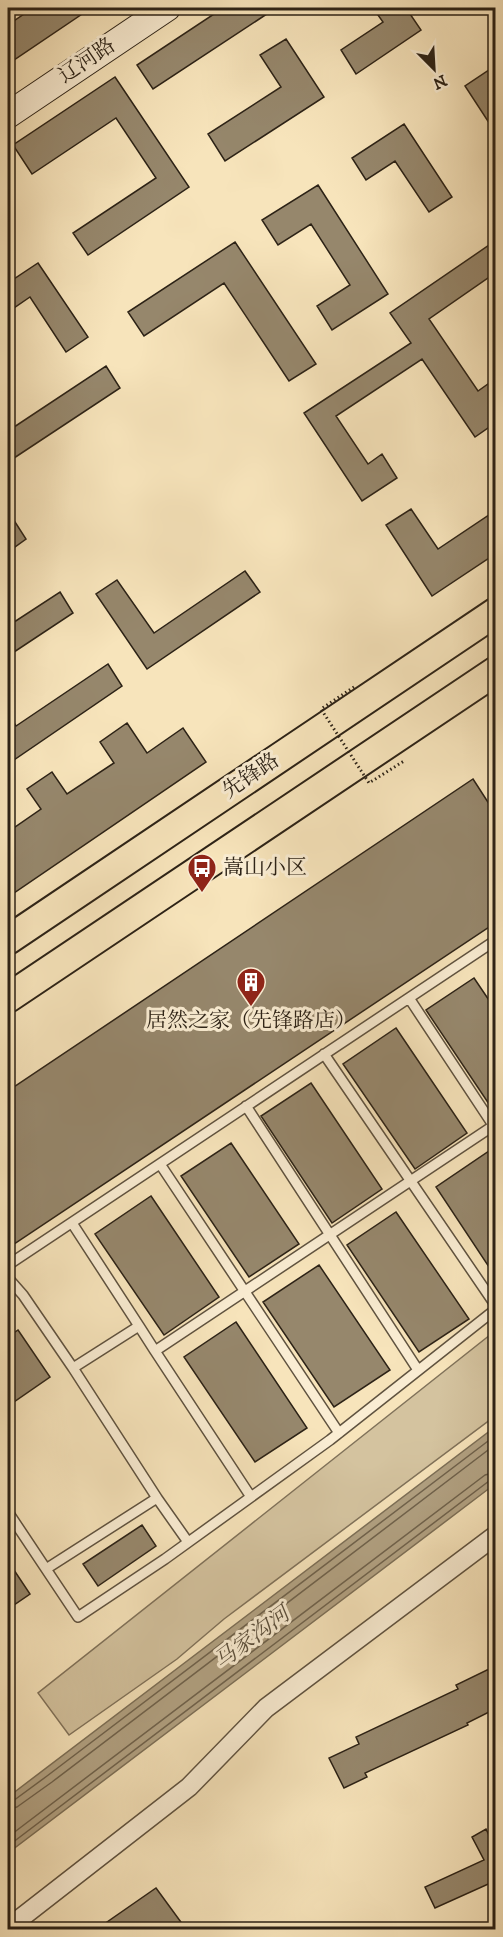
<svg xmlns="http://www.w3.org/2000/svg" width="503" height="1937" font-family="'IM FELL DW Pica','Noto Serif SC',serif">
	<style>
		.green { fill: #d4c39f; stroke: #80725a; stroke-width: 1.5 }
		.water { fill: #b2a283; stroke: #7c6f57; stroke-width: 1.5 }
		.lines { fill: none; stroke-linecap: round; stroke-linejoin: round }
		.shore { stroke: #6f624c; stroke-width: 1.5 }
		.building { fill: #96876c; stroke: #2c2216; stroke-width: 1.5 }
		.lane-casing { stroke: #5f523f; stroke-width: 12 }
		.street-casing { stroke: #5f523f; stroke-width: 21 }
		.secondary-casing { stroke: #2c2216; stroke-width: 28 }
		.primary-casing { stroke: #2c2216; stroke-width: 32 }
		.lane { stroke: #faedd3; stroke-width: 9 }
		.street { stroke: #faedd3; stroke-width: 18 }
		.secondary { stroke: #faedd3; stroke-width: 26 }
		.primary { stroke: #f7e4bb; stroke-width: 28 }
		.path-bridge { stroke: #2c2216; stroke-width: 3; stroke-dasharray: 1.5 3; stroke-linecap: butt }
		.labels { text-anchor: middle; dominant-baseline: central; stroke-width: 6; stroke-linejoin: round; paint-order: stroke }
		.street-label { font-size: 21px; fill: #2c2216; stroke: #faedd3 }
		.poi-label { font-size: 21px; fill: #2c2216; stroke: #faedd3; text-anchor: start }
		.water-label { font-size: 22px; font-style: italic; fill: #5b4f3c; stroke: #faedd3 }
	</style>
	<rect width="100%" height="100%" fill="#f7e4bb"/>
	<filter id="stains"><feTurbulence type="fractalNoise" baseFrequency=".00333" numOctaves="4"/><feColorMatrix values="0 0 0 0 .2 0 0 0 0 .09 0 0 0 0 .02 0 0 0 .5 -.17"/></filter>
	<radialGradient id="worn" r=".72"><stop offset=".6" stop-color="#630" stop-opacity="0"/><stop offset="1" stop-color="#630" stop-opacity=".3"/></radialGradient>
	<path class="green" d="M495,1331v85l-271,203 -47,40 -108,76 -31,-42z"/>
	<path class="water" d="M495,1427v57l-487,369v-56z"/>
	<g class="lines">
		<path class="shore" d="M8,1802l5,-1 34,-25 449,-341
			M8,1809l9,-2 35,-25 444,-338
			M8,1837l477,-362 11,-3
			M8,1846l481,-365 7,-1"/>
	</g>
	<path class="building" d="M33,8h58l-83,56v-39z
		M223,8h53l-123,81 -16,-24z
		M373,8h33l15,22 -65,44 -15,-24 42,-28z
		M286,39l38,58 -99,64 -17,-27 73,-47 -21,-32z
		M495,66v66l-30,-46z
		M115,77l74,110 -101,68 -15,-22 83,-55 -40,-60 -84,56 -19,-29z
		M404,124l48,73 -23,15 -34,-51 -29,19 -14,-22z
		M318,185l70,109 -56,36 -15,-24 33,-21 -39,-61 -33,21 -16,-25z
		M495,241v32l-66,46 49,72 17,-12v44l-20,14 -53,-78 -86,57 32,48 14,-10 15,24 -35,23 -58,-88 107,-70 -21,-30z
		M235,242l81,122 -27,17 -65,-98 -80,53 -16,-24z
		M38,263l50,74 -22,15 -36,-55 -22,15v-29z
		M106,366l14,22 -112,74v-31z
		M411,509l27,40 57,-38v43l-63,42 -46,-71z
		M8,511l18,28 -18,13z
		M245,571l15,21 -113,77 -51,-75 21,-14 37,53z
		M60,592l13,21 -65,43v-30z
		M108,664l14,22 -114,78v-51l8,13z
		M127,723l20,30 36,-25 23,34 -198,135v-65l33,-23 -14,-20 25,-17 15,22 47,-31 -14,-21z
		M473,779l22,34v110l-487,325v-157z
		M474,978l21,31v104l-69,-103z
		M396,1028l71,105 -52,36 -72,-105z
		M311,1083l71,106 -50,34 -71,-107z
		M231,1143l68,101 -50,33 -68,-101z
		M495,1147v129l-59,-89z
		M151,1196l68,101 -55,38 -69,-101z
		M396,1212l73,107 -50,33 -72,-107z
		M319,1265l71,105 -56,37 -71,-105z
		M236,1322l71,106 -52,34 -71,-105z
		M18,1330l32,47 -42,29v-69z
		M142,1525l14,21 -58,40 -15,-22z
		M8,1561l22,33 -22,15z
		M489,1669l6,14v26l-28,14 1,2 -103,48 2,4 -23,11 -15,-30 30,-14 -3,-7 102,-48 -2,-4z
		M486,1829l9,19v33l-60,27 -10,-21 59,-27 -12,-23z
		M156,1888l30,41h-89z"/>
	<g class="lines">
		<g class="lane-casing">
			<path id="lane" d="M409,998l84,127
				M324,1054l172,252
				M246,1106l172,264
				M160,1164l179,269
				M72,1223l67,103
				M8,1265l488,-325
				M8,1278l15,17 50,73 66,-42 16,25 341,-227
				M155,1351l96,146
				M157,1498l31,44
				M8,1512l70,105 87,-58 165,-119 166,-131
				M46,1569l111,-71 -84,-130"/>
		</g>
		<g class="street-casing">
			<path id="street" d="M8,1928l181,-141 77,-79 230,-173"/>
		</g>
		<g class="secondary-casing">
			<path id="secondary" d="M8,115l159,-107"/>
		</g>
		<g class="primary-casing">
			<path id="primary" d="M8,940l488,-328
				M8,998l488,-327"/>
		</g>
		<use href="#lane" class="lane"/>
		<use href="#street" class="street"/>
		<use href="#secondary" class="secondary"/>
		<use href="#primary" class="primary"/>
		<path class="path-bridge" d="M354,687l-33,22 48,74 35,-22"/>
	</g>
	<defs>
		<g id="bus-pin" transform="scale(1.5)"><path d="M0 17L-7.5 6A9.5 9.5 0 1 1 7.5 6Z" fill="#8f2418" stroke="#faedd3"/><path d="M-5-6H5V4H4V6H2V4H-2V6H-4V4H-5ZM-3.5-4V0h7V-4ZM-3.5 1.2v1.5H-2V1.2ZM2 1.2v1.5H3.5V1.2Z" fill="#fff"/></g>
		<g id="building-pin" transform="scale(1.5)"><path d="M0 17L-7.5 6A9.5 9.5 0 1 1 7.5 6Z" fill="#8f2418" stroke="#faedd3"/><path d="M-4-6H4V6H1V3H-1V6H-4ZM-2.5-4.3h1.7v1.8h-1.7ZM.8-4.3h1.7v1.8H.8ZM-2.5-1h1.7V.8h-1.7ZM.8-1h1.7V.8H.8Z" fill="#fff"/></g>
	</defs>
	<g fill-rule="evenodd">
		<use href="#bus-pin" x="202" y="868"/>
		<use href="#building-pin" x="251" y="982"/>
	</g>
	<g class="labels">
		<g class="street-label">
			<text transform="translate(87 61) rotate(-34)">辽河路</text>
			<text transform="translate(251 776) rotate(-34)">先锋路</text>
		</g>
		<g class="poi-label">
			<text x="223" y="868">嵩山小区</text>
			<text x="251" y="1021" text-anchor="middle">居然之家（先锋路店）</text>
		</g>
		<g class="water-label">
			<text transform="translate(252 1638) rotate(-37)">马家沟河</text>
		</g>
	</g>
	<rect width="503" height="1937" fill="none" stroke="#f7e4bb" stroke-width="30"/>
	<rect x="9" y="9" width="485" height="1919" fill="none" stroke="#2c2216" stroke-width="3"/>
	<rect x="15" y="15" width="473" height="1907" fill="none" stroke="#2c2216" stroke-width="1.5"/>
	<g transform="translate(434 69) rotate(156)" stroke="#faedd3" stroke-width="4.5" paint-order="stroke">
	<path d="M0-4.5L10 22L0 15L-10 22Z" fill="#2c2216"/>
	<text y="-9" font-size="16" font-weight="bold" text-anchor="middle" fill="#2c2216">N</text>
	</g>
	<rect width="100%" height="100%" filter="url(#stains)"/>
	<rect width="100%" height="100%" fill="url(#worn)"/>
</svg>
